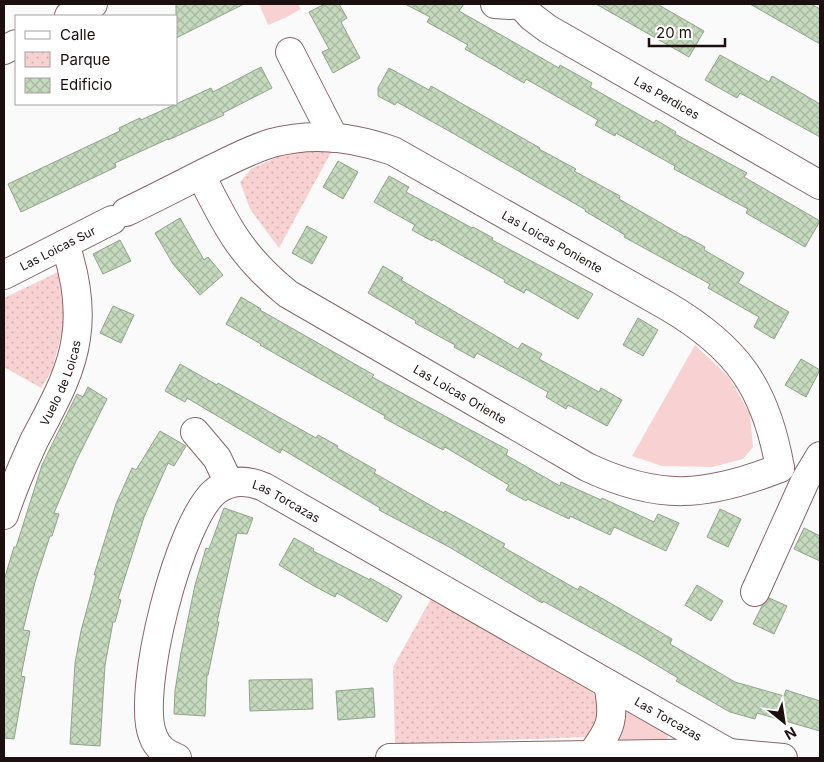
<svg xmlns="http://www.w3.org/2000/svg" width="824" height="762" font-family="Inter,sans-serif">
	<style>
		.grass { fill: #f8d2d3 }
		.park { fill: url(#park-dots) }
		.building { fill: url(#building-cross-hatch); stroke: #91a48a }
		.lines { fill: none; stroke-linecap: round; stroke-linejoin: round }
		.minor-casing { stroke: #886668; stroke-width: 30 }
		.minor { stroke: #fff; stroke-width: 28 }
		.labels { text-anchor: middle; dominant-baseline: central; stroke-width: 4.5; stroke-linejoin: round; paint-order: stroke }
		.street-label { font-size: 12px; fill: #1c0f10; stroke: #fff }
	</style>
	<defs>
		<pattern id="park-dots" width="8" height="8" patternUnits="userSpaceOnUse" patternTransform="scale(1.25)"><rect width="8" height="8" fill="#f8d2d3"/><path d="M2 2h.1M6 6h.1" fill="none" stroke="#d4b3b4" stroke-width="1.8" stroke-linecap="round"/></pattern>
		<pattern id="building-cross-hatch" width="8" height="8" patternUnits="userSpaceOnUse" patternTransform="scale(1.25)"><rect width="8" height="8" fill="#c4d9bd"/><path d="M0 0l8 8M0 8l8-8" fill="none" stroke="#a8b9a1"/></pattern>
	</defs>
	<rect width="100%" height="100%" fill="#fafafa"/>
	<path class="grass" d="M259,4h39l3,5 -16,9 -17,7z
		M695,345l33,31 22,38 3,33 -10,12 -31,8 -50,-1 -30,-10z
		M625,708l44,25 -2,6 -50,1z"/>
	<path class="park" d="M301,147h33l-55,101 -29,-39 -10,-27 12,-14z
		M58,272l7,49 -13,49 -11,18 -37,-21v-69z
		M432,597l151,87c16,14 20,19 13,40 -2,6 -3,9 -9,13l-192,7 -2,-77z"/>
	<path class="building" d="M176,4h68l-68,34z
		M325,4h14l8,14 -6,4 19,36 -27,15 -11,-21 7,-3 -20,-37z
		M405,4h59l-5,7 100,57 1,-3 32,18 -2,4 64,36 2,-3 20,12 -1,2 72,39 -3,4 76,44 -15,26 -59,-34 2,-4 -74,-40 1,-3 -59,-33 -1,3 -20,-11 3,-5 -72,-41 -2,4 -59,-34 3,-4 -41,-23 3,-5z
		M596,4h61l47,27 -15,26z
		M750,4h61l9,5v35z
		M720,55l49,27 3,-6 48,28v33l-80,-44 -3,5 -32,-18z
		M261,67l11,21 -49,25 1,2 -56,25v-1l-53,24 1,4 -95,45 -13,-28 112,-53 -1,-3 21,-10 1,2 70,-32 2,4z
		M389,68l40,22 2,-4 109,62 -1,1 37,20 -2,2 46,25 -1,3 66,38v-1l20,11 -1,3 40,23 -6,10 51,29 -15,27 -20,-12 5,-10 -51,-29 2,-4 -86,-47 1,-2 -40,-24 1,-1 -137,-79 -52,-29 -2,3 -17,-9v-8z
		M338,161l20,11 -15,27 -20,-12z
		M389,176l20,11 -3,5 66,36 1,-1 20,11 -1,2 101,54 -15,25 -52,-30 -2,4 -20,-11 1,-2 -72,-41 -1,2 -20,-11 3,-5 -41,-23z
		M180,218l24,42 4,-3 15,18 -23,20 -27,-31 -18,-31z
		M307,226l20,11 -15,27 -20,-11z
		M120,240l11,21 -28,13 -10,-20z
		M383,266l20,12 -2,2 117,69 4,-6 20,11 -3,5 60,33 2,-4 21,12 -15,26 -39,-21 -2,4 -20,-12 2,-5 -71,-39 -3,5 -20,-11 1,-2 -40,-22 1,-2 -48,-28z
		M241,297l20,12 -1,1 114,65 -2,2 136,73 -2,5 54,31 1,-4 40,18 1,-2 52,24 4,-8 21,9 -13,28 -52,-24 -4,8 -40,-19 -1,3 -42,-20 -1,2 -20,-11 3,-5 -64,-38 -2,3 -39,-21 -20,-11 1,-2 -125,-71 1,-1 -35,-20z
		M113,306l21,9 -13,28 -21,-10z
		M638,318l20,12 -15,26 -20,-11z
		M801,359l19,11 -14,27 -21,-12z
		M180,364l37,21 1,-2 98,55 2,-3 20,11 -1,2 39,22 -2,3 70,40 1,-2 60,33 -2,3 75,43 2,-4 37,21 55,32 -2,5 65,38 49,14 2,-6 34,11v30l-63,-18 -2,6 -25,-7 -54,-31 2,-3 -40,-24 -95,-53 -1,2 -91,-55 -72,-38 1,-2 -98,-59 -2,4 -93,-55 -2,4 -20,-11z
		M88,387l19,12 -31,62 -22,52 5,1 -7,22h-2l-15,46 -12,48 7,1 -9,45 4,1 -11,62 -10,-1v-158l10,-33h2l26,-82 35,-71 6,3z
		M160,431l26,15 -12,20 -6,-3 -24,54 -26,82 3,1 -6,22h-2l-8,43 -5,81 -30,-2 5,-81 6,-32 15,-56h-2l22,-71 16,-36 4,2z
		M224,508l29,10 -6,16 -10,-1 -20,89h2l-11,53h-1l-2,41 -31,-2 1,-23 6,-38 14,-68 11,-37 3,1z
		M720,509l21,10 -13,28 -21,-10z
		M804,528l16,8v25l-26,-12z
		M294,538l20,11 -1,2 57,29v-2l32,18 -15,26 -50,-29 -2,4 -21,-11 -35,-21z
		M697,585l26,16 -12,20 -26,-16z
		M769,598l18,8 -13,28 -21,-10 9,-18z
		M312,679l1,30 -63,2 -1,-31z
		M373,688l2,29 -37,3 -2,-29z"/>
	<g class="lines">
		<g class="minor-casing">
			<g id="minor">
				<path d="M495,4l14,1 11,-1"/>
				<path id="s1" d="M520,4l12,13 16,12 272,156"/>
				<path d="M69,16l24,-12"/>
				<path d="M4,50l12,-6"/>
				<path d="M290,52l44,86"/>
				<path id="s2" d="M201,175c25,51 41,82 87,119l299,173c72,34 119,30 193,1"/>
				<path id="s3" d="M126,212c29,-14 58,-29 86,-43 19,-9 39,-20 60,-26 40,-11 82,-6 121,8l274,155c70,41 99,82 113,162"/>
				<path id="s4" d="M4,275l108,-55"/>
				<path d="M195,432l22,26 12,25"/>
				<path id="s5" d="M4,515c8,-25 19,-50 30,-74 17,-33 37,-66 42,-103 5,-32 -1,-64 -11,-94"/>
				<path d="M755,592l50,-111 15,-25"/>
				<path d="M591,755c21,-28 24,-36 17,-71"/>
				<path id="s6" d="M177,758c-11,-4 -20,-10 -24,-22 -18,-42 27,-220 64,-246 15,-11 31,-10 47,-3l465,266 12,5"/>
				<path d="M390,758l339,-5 54,5"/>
			</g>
		</g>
		<use href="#minor" class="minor"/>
	</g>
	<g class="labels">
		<g class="street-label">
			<text stroke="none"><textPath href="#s1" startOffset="175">Las Perdices</textPath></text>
			<text stroke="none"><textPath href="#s3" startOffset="468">Las Loicas Poniente</textPath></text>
			<text stroke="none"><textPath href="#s4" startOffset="60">Las Loicas Sur</textPath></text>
			<text stroke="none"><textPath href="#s5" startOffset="144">Vuelo de Loicas</textPath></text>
			<text stroke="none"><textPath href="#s2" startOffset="348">Las Loicas Oriente</textPath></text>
			<text stroke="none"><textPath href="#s6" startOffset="370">Las Torcazas</textPath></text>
			<text stroke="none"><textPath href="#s6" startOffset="810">Las Torcazas</textPath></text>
		</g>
	</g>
	<rect width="824" height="762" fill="none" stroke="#1c0f10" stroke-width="10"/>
	<rect x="15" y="15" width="162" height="90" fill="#ffffff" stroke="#a49f9f"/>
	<rect x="25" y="31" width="25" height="8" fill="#ffffff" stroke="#a49f9f"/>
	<text x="60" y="40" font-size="15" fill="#1c0f10">Calle</text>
	<rect x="25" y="52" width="25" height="15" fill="url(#park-dots)" stroke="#a49f9f"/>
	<text x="60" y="65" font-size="15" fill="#1c0f10">Parque</text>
	<rect x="25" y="78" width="25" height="15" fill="url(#building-cross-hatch)" stroke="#a49f9f"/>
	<text x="60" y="90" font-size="15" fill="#1c0f10">Edificio</text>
	<g transform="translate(784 722) rotate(150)" stroke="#ffffff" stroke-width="4" paint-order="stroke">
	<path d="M0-4L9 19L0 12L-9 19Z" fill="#1c0f10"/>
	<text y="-8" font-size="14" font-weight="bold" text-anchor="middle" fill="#1c0f10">N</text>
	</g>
	<path d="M649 38v8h76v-8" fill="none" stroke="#1c0f10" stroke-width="2.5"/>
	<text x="656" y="38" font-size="15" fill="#1c0f10" stroke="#ffffff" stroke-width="4" paint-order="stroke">20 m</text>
</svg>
